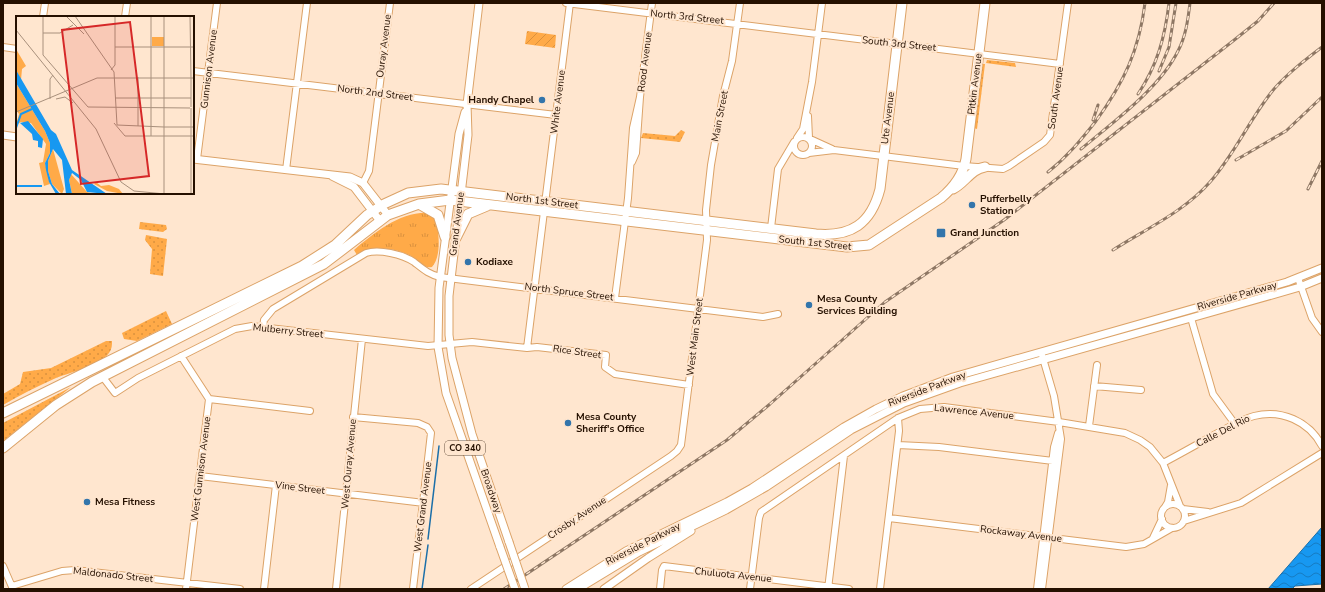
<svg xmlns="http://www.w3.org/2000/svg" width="1325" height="592" font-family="'Nunito Sans',sans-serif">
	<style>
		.grass { fill: url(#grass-dots) }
		.park { fill: url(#park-tufts) }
		.garden { fill: url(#garden-furrows) }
		.water { fill: url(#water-waves); stroke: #1b6fa9 }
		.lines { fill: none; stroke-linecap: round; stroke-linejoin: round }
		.stream { stroke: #1b6fa9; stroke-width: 1.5 }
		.minor-casing { stroke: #dca368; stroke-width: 8 }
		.major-casing { stroke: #dca368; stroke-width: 9 }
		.highway-casing { stroke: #dca368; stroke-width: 11 }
		.minor { stroke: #fff; stroke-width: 6 }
		.major { stroke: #fff; stroke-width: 7 }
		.highway { stroke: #fff; stroke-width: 9 }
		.rail-casing { stroke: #8e7764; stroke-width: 3 }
		.rail { stroke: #ffe6cf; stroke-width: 1.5; stroke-dasharray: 4.5; stroke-linecap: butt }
		.major-bridge-casing { stroke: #dca368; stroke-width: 9; stroke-linecap: butt }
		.major-bridge { stroke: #fff; stroke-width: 7 }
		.poi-dot { fill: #3375ab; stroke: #ffe6cf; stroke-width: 1.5 }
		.labels { text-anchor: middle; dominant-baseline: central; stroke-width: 4; stroke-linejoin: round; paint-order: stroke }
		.shield { fill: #ffe6cf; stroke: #66503e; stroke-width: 1 }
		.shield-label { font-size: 9px; font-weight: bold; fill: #251000 }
		.street-label { font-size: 10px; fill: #251000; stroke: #ffe6cf }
		.poi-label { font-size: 10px; font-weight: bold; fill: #251000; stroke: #ffe6cf; text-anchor: start }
		.inset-river { fill: none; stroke: #1798f1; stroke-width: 2 }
		.inset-road { fill: none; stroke: #a8907c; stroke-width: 1 }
		.view { fill: #d62828; fill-opacity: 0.15; stroke: #d62828; stroke-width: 2 }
		.inset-edge { fill: none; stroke: #251000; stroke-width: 2 }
	</style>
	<defs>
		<pattern id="grass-dots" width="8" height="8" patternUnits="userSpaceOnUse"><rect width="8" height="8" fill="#ffaa48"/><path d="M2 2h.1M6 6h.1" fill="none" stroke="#da913d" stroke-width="1.8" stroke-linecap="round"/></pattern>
		<pattern id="park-tufts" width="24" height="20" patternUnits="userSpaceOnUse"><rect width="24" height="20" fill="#ffaa48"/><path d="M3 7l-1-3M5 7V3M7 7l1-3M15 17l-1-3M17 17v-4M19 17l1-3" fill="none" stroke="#da913d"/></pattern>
		<pattern id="garden-furrows" width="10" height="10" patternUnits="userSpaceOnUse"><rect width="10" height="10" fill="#ffaa48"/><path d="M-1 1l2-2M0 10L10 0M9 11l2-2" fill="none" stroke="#da913d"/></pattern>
		<pattern id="water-waves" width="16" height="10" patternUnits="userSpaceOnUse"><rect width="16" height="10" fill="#1798f1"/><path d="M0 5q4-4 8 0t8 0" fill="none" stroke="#157bc1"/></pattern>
	</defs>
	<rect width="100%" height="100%" fill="#ffe6cf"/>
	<path class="grass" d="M987,60l28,3 1,4 -30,-4z
		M982,64h3l-8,65 -3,-1z
		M681,130l4,2 -5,10 -39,-4 2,-5 32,3z
		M140,222l26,3 1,4 -4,3 -24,-3z
		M146,235l21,4 -4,37 -13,-2 2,-25 -7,-9z
		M166,311l6,13 -35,17 -13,-2 -2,-6z
		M106,341h6c0,4 0,8 -3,12 -12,15 -36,18 -53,25 -18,8 -36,17 -53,27v-11l17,-10 3,-12 28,-4z
		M71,387l-68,54v-18z"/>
	<path class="park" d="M429,213l6,3c4,14 7,40 -3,51 -8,2 -15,-7 -21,-11 -17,-9 -38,-10 -54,-1l-3,-5c20,-17 47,-39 75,-37z"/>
	<path class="garden" d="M527,31l29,4 -1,13 -30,-4z"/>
	<path class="water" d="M1322,527v57l-27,2 -3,3h-24z"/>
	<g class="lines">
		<path class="stream" d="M428,539l11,-93
			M422,589l6,-44"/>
		<g class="minor-casing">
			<path id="minor" d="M566,3l494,61
				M43,17l2,-14
				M125,17l2,-14
				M3,47l14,2
				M193,71l363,44
				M808,116l1,22
				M794 146a9 9 0 1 1 18 0a9 9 0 1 1-18 0Z
				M797,138l6,-9 9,-47 10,-79
				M810,139l22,10
				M809,153l25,-3 130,16 39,3 6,-3 35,-24 6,-7 18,-132
				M197,159l20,-156
				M632,162l4,-9 4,-56 12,-94
				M286,170l21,-167
				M363,183l6,-12 21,-168
				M771,228l7,-59 16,-27
				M1298,278l14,40 10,14
				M615,298l13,-100 5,-70 7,-31
				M1191,318l22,76 22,30
				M263,327l1,-7 9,-11 93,-56c13,-4 36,1 48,9 9,7 14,12 26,15l323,40 15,-3
				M527,348l43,-345
				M181,356l28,43 -23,190
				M102,376l13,17 23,-15 97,-49 17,-3 176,20 44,-4 55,6 10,-1 69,8 -1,12 10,7 74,11
				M1094,386l47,4
				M209,399l101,12
				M353,417l65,6 9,4 4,6 -18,156
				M1089,426l8,-61
				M898,445l41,2 114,14
				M1163,463c17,-9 33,-18 49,-27 14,-7 27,-16 42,-20 27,-7 55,5 68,30
				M200,476l224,27
				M1161 516a12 12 0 1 1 24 0a12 12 0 1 1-24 0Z
				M1165,507l3,-5 3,-17
				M1183,509l25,3
				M889,518l237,29 18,-3 28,-16
				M1184,521l57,-18 81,-50
				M1153,538l9,-19
				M3,566l10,23
				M12,586l50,-15 13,-1 165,19
				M264,589l12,-104
				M336,589l26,-250
				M471,589l200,-133 6,-5 4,-6 26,-205 -1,-30 5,-45 12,-69 9,-35 8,-58
				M660,589l2,-19 2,-4 185,23
				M750,589l9,-71 2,-6 137,-94 22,-9 24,-2 115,15 66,11 15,7 10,7 13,16 17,43
				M828,589l16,-133
				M880,589l19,-158 -1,-13
				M1037,589l17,-142 4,-14
				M1042,589l19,-150 -7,-43 -12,-41"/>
		</g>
		<g class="major-casing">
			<path id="major" d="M479,3l-12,101 1,31 -19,161v39l3,23 20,76 37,108
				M465,112l-6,22 -20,154 -1,59 8,46 54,154
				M3,135l14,2
				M193,159l157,18 13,6 25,32
				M332,176l22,11 26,34
				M566,589l60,-38 101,-49 25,-14 92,-61 32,-18 27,-13 50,-19 334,-95 35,-14
				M578,589l61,-37 87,-42 40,-23 85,-57 53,-27 56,-20 231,-65 109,-31 22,-9
				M604,589l44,-31 43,-27"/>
		</g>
		<g class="highway-casing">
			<path id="highway" d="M953,189c12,-6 18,-20 32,-22
				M419,204l19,11 7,22
				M456,238l12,-24 19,-8
				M3,413l299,-147 33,-21 32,-30 17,-11 24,-11 33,-4 375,45c35,3 55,-10 64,-45l22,-186
				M3,448l53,-43 36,-23 232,-118 64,-49 31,-11 31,-4 397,47 22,-2 72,-47c12,-10 22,-23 25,-39l19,-156"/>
		</g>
		<use href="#minor" class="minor"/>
		<use href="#major" class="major"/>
		<use href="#highway" class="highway"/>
		<g class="rail-casing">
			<path id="rail" d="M1159,71l10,-24 7,-44
				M1138,94c19,-28 27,-57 31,-91
				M1093,120l5,-15
				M1081,149c31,-26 79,-61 97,-98 8,-15 10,-32 12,-48
				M1236,160l50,-29 36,-34
				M1048,172c19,-15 33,-32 48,-51 28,-39 43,-70 49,-118
				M1308,189l14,-28
				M1113,250c33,-21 72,-39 97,-68 25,-28 40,-64 64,-93 14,-16 31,-29 48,-42
				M504,589l223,-149 43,-36 115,-102 119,-82 229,-179 25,-20 16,-18"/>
		</g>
		<use href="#rail" class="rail"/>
		<g class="major-bridge-casing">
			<path id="major-bridge" d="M509,542l16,47
				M500,547l15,42"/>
		</g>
		<use href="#major-bridge" class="major-bridge"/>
	</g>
	<g class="poi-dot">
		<circle cx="542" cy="100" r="4"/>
		<circle cx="972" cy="205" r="4"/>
		<rect x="936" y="228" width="10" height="10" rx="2"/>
		<circle cx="468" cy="262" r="4"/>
		<circle cx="809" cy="305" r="4"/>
		<circle cx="568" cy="423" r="4"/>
		<circle cx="87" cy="502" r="4"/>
	</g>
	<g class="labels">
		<rect class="shield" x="445" y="441" width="40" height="14" rx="3"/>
		<g class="shield-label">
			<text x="465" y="448">CO 340</text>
		</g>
		<g class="street-label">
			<text transform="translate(687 17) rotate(6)">North 3rd Street</text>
			<text transform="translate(899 44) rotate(6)">South 3rd Street</text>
			<text transform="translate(384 46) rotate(-83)">Ouray Avenue</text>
			<text transform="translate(645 62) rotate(-83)">Rood Avenue</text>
			<text transform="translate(209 69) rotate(-83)">Gunnison Avenue</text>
			<text transform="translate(975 84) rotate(-83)">Pitkin Avenue</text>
			<text transform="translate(375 93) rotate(7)">North 2nd Street</text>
			<text transform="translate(1056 98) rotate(-82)">South Avenue</text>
			<text transform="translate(558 102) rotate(-83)">White Avenue</text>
			<text transform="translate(720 116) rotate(-79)">Main Street</text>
			<text transform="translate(888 118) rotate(-83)">Ute Avenue</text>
			<text transform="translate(542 201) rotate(7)">North 1st Street</text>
			<text transform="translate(457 224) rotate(-83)">Grand Avenue</text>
			<text transform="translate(815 243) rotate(6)">South 1st Street</text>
			<text transform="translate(569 292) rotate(7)">North Spruce Street</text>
			<text transform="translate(1237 296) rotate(-16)">Riverside Parkway</text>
			<text transform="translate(288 331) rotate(6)">Mulberry Street</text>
			<text transform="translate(695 337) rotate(-83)">West Main Street</text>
			<text transform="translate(577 352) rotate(8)">Rice Street</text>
			<text transform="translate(927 389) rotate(-21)">Riverside Parkway</text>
			<text transform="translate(974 412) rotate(6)">Lawrence Avenue</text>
			<text transform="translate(1223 431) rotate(-27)">Calle Del Rio</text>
			<text transform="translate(349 464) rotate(-85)">West Ouray Avenue</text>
			<text transform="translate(201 469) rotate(-83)">West Gunnison Avenue</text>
			<text transform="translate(300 488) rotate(7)">Vine Street</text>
			<text transform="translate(491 491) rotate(71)">Broadway</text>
			<text transform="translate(423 507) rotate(-83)">West Grand Avenue</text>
			<text transform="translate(577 518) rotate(-34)">Crosby Avenue</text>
			<text transform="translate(1021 534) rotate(7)">Rockaway Avenue</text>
			<text transform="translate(643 544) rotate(-27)">Riverside Parkway</text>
			<text transform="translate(113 575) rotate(6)">Maldonado Street</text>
			<text transform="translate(733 575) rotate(6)">Chuluota Avenue</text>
		</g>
		<g class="poi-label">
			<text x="534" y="100" text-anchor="end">Handy Chapel</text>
			<text x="980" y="199">Pufferbelly<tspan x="980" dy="12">Station</tspan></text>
			<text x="950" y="233">Grand Junction</text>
			<text x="476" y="262">Kodiaxe</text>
			<text x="817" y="299">Mesa County<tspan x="817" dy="12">Services Building</tspan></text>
			<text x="576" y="417">Mesa County<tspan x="576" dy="12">Sheriff's Office</tspan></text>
			<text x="95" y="502">Mesa Fitness</text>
		</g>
	</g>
	<g transform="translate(16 16)">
		<rect width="178" height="178" fill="#ffe6cf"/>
		<path d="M0,33l10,17 -4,3 -1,11 -5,-10zM0,67l29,48 5,12v10l-5,10 5,21 -6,2 -5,-23 4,-1 3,-18 -15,-21 -10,-1 -5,3 3,-11 -3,-4zM37,133l11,40 -2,5 -10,-10 -4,-13v-10zM55,158l16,18 7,2h-22l-3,-14z" fill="#ffaa48"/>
		<path d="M136,21h12v9h-12zM80,166l5,4 8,-1 10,4 4,5 -16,-3 -13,-7z" fill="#ffaa48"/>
		<path d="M0,54l35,60 5,4 16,36 35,24 -20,-2 -6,-12 -9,-7 -3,7 3,14h-6l-4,-34 -9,-11 -5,12v10l4,13 8,10h-4l-7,-12 -3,-12 -1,-7 5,-10v-10l-5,-12 -29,-48zM12,105l15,18 -1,9 -4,-1v-6l-5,-1 -1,-6 -12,-11z" fill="#1798f1"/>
		<path class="inset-river" d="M0,112l5,-14 11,-5M0,170h26"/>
		<path class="inset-road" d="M27,0v39l45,52 102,1M50,0l18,18M59,0l39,56 3,53 47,2v67M174,0l1,62M0,14l80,99 25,53 13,9 31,3M27,17h17l13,-8M99,31h79M95,54l4,-5v-49M135,61v-61M135,61v59M148,61v-61M148,61v50h30M175,62v29M99,82h76M34,83v-20l3,-4M40,83l9,-2 8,6M0,96l81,-34h97M98,107l11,13h40M122,110v-49M149,120h29M175,153v-61M175,178v-25"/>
		<path class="view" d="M114,6l19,154 -68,8 -19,-154z"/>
		<rect width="178" height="178" class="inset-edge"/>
	</g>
	<rect width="1325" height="592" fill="none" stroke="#251000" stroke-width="8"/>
</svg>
